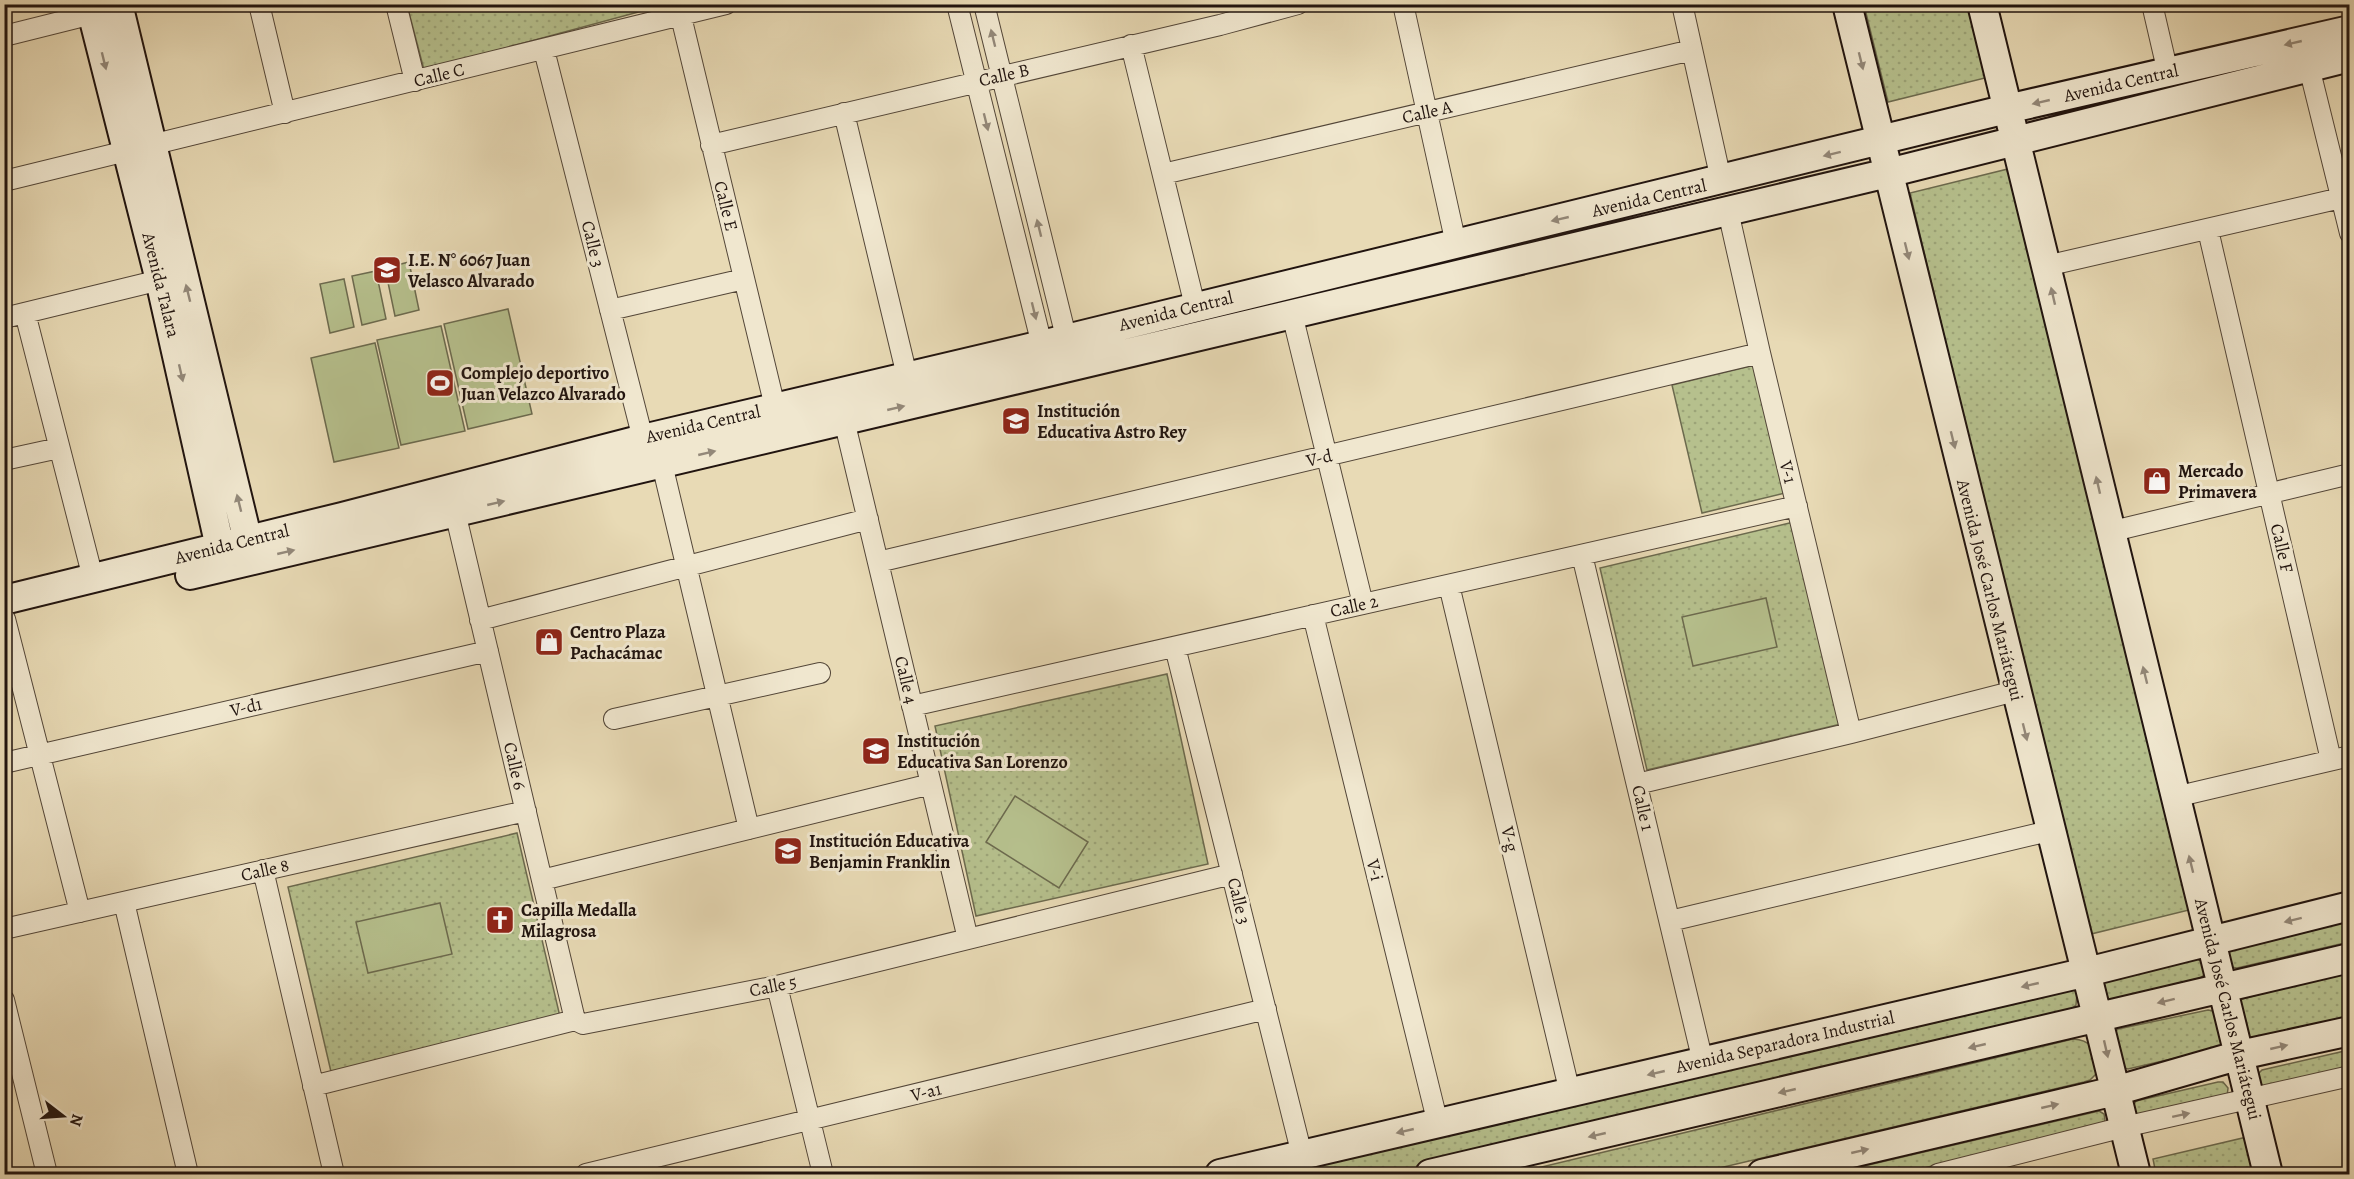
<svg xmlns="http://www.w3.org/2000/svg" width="2354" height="1179" font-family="Alegreya,serif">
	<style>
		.grass { fill: url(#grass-dots); stroke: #6c6a4e; stroke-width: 1.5 }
		.pitch { fill: #b6c08d; stroke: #6c6a4e; stroke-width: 1.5 }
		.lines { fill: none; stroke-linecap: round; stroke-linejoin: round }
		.street-casing { stroke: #534638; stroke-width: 22 }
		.secondary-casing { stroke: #21140f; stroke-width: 32 }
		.street { stroke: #f0e7cf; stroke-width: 20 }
		.secondary { stroke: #f0e7cf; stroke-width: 28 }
		.oneway { fill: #938879 }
		.labels { text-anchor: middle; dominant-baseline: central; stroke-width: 6; stroke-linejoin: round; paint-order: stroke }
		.street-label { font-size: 18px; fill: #21140f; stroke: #f0e7cf }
		.poi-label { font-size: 18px; font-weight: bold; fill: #21140f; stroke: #f0e7cf; text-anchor: start }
	</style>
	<defs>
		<pattern id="grass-dots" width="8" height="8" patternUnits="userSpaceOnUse" patternTransform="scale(1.5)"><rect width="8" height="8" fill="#b6c08d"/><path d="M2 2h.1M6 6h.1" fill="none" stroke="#9ca478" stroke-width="1.8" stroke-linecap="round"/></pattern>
	</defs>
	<rect width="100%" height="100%" fill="#e8dab5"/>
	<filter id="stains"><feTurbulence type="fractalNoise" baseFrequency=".00333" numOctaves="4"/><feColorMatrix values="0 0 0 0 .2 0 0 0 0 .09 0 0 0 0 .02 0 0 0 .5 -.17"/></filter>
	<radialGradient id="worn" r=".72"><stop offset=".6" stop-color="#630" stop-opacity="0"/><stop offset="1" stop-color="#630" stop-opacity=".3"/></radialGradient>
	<path class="grass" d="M668,4l-244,66 -17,-65z
		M1864,5h107l18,72 -101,25z
		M2016,167l177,742 -106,26 -177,-742z
		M1755,365l30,128 -83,20 -30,-128z
		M1794,522l47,202 -194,46 -47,-202z
		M1167,674l41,190 -232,52 -41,-190z
		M517,833l44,188 -229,55 -44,-189z
		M2349,920v22l-112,26 -7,-1 -2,-15 4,-3z
		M2197,959l4,2 4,13 -5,4 -88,22 -7,-2 -3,-16z
		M2349,971v48l-98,22 -6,-2 -5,-37 2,-3z
		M2074,989l3,4 -1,12 -10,9 -670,160h-118z
		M2208,1010l6,1 8,31 -3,6 -91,21 -4,-1 -10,-35 4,-4z
		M2073,1039c23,1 20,15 24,34l-7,7 -6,2 -390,92h-181z
		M2349,1050v18l-89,20 -3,-13 5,-5z
		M2218,1082h5l5,6 -1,9 -91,19 -3,-10 3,-5z
		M2099,1111l5,3 1,6 -2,6 -205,48h-68z
		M2247,1137l10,37h-101l-3,-15z"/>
	<path class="pitch" d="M409,262l10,48 -24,6 -10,-48z
		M376,271l10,48 -24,6 -10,-49z
		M344,279l10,48 -24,6 -10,-49z
		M508,309l24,105 -64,15 -24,-105z
		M441,326l24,105 -64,14 -24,-105z
		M375,343l24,105 -65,14 -23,-104z
		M1766,598l11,49 -84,19 -11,-49z
		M1015,796l73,46 -29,46 -73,-46z
		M440,903l12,51 -84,19 -12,-51z"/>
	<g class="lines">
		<g class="street-casing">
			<path id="street" d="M259,4l26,109
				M396,4l19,77
				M678,4l97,403
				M957,4l88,353
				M984,4l85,345
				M1403,4l53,240
				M1682,4l39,176
				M2152,4l16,69
				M4,36l88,-22
				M1131,45l64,261
				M544,50l99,389
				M2309,67l41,166
				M844,113l63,263
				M711,145l509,-120 78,-21
				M1163,174l529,-124
				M4,181l722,-177
				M1728,211l32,142 91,380
				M2208,230l123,530
				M2046,266l295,-68
				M610,310l134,-31
				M25,313l68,265
				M1292,314l71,290
				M4,318l156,-38
				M844,420l124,519
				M4,460l55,-12
				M662,464l87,365
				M455,512l120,508
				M2109,532l241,-58
				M1582,555l121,507
				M878,562l882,-209
				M1449,585l121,508
				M1313,615l125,509
				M5,619l75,293
				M480,620l388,-101
				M1175,647l127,508
				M912,706l885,-200
				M614,719l206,-46
				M4,763l484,-112
				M1637,784l214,-51 164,-42
				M2175,797l175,-41
				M263,870l71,304
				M542,880l389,-96
				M124,902l64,272
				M1670,921l379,-90
				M4,929l522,-118
				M777,986l46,188
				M4,1000l43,174
				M313,1086l262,-66 8,4 194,-38 455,-112
				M586,1174l680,-165
				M1938,1174l186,-47 226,-51"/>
		</g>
		<g class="secondary-casing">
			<path id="secondary" d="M90,4l70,276 64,285
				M118,4l134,554
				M1847,4c95,391 192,781 289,1170
				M1982,4l286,1170
				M190,575l1698,-402 462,-116
				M4,600l338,-83 301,-78 399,-94 965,-236 343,-79
				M1220,1174l867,-202 263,-66
				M1430,1174l920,-216
				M1762,1174l353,-83 125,-36 110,-24"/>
		</g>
		<use href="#street" class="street"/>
		<use href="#secondary" class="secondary"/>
	</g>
	<defs><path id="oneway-solid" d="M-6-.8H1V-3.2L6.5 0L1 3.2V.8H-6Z" transform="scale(1.5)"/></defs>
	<g class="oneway">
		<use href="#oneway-solid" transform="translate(993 38) rotate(-104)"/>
		<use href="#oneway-solid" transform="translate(2293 43) rotate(167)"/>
		<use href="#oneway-solid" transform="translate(104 61) rotate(76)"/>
		<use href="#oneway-solid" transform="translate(1861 61) rotate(76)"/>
		<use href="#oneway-solid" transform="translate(2041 102) rotate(167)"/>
		<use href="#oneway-solid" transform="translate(986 122) rotate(76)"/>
		<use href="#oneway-solid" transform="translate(1832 154) rotate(166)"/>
		<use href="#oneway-solid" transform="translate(1560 219) rotate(167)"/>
		<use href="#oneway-solid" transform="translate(1039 228) rotate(-104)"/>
		<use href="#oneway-solid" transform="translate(1907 251) rotate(76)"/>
		<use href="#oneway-solid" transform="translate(188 293) rotate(-104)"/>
		<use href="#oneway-solid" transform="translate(2053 296) rotate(-103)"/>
		<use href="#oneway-solid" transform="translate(1034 311) rotate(76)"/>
		<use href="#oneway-solid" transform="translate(181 373) rotate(77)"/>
		<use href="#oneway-solid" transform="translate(896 408) rotate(-13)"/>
		<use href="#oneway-solid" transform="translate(1953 440) rotate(76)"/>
		<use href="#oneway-solid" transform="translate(707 453) rotate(-13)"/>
		<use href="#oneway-solid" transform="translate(2098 485) rotate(-103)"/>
		<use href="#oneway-solid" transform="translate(239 503) rotate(-104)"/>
		<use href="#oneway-solid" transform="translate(496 503) rotate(-13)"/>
		<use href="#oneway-solid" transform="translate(286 552) rotate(-13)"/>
		<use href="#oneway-solid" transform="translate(2145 675) rotate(-104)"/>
		<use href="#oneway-solid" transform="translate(2025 732) rotate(76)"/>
		<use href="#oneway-solid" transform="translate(2191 864) rotate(-104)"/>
		<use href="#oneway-solid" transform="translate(2293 920) rotate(166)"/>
		<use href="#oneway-solid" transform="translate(2030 985) rotate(167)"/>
		<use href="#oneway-solid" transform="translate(2166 1001) rotate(166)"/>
		<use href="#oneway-solid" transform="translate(1977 1046) rotate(167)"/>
		<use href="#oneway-solid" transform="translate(2279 1047) rotate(-13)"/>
		<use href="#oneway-solid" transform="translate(2106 1049) rotate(77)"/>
		<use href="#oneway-solid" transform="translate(1656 1073) rotate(167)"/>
		<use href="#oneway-solid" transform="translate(1787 1091) rotate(167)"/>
		<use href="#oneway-solid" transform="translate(2050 1106) rotate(-13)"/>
		<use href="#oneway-solid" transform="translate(2181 1115) rotate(-12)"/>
		<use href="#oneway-solid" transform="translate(1405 1131) rotate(167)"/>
		<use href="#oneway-solid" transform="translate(1597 1135) rotate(167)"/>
		<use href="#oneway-solid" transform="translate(1860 1151) rotate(-13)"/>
	</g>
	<defs>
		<g id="school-square" transform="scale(1.5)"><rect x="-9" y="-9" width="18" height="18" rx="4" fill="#8f2418" stroke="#f0e7cf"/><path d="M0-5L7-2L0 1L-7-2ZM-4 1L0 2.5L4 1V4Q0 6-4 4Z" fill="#fff"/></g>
		<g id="stadium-square" transform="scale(1.5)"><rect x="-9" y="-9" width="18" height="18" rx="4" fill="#8f2418" stroke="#f0e7cf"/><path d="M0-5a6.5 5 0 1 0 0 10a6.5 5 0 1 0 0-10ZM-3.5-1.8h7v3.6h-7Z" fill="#fff"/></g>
		<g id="shop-square" transform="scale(1.5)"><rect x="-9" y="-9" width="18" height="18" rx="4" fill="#8f2418" stroke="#f0e7cf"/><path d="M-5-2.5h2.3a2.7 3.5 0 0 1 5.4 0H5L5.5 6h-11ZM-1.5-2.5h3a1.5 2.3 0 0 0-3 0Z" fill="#fff"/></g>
		<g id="church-square" transform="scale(1.5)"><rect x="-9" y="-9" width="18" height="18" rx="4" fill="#8f2418" stroke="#f0e7cf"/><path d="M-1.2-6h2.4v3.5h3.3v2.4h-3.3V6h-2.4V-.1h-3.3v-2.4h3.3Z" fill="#fff"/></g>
	</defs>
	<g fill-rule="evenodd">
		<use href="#school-square" x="387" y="270"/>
		<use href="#stadium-square" x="440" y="383"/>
		<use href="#school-square" x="1016" y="421"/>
		<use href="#shop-square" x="2157" y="481"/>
		<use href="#shop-square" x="549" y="642"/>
		<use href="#school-square" x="876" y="751"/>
		<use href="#school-square" x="788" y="851"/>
		<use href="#church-square" x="500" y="920"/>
	</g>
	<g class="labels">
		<g class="street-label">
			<text transform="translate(439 75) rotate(-14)">Calle C</text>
			<text transform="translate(1004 75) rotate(-13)">Calle B</text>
			<text transform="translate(2121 83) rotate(-13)">Avenida Central</text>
			<text transform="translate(1427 112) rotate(-13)">Calle A</text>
			<text transform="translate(1649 198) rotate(-13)">Avenida Central</text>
			<text transform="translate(726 206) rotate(76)">Calle E</text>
			<text transform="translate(593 244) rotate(76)">Calle 3</text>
			<text transform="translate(161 285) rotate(76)">Avenida Talara</text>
			<text transform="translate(1176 311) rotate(-14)">Avenida Central</text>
			<text transform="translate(703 424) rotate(-13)">Avenida Central</text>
			<text transform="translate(1319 458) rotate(-13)">V-d</text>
			<text transform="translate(1788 472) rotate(76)">V-1</text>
			<text transform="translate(232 544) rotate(-14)">Avenida Central</text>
			<text transform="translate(2282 548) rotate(77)">Calle F</text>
			<text transform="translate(1990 590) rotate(76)">Avenida José Carlos Mariátegui</text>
			<text transform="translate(1354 606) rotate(-13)">Calle 2</text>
			<text transform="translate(906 680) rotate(77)">Calle 4</text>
			<text transform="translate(246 707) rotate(-13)">V-d1</text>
			<text transform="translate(515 766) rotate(77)">Calle 6</text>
			<text transform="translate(1643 808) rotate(77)">Calle 1</text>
			<text transform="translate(1510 839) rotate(77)">V-g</text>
			<text transform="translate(265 870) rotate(-13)">Calle 8</text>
			<text transform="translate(1375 870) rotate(76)">V-i</text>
			<text transform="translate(1239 901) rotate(76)">Calle 3</text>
			<text transform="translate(773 986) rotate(-12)">Calle 5</text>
			<text transform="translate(2228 1009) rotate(76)">Avenida José Carlos Mariátegui</text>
			<text transform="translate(1785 1042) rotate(-13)">Avenida Separadora Industrial</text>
			<text transform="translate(926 1092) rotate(-14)">V-a1</text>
		</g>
		<g class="poi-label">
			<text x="408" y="260">I.E. N° 6067 Juan<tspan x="408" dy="21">Velasco Alvarado</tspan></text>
			<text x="461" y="373">Complejo deportivo<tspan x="461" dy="21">Juan Velazco Alvarado</tspan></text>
			<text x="1037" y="411">Institución<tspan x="1037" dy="21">Educativa Astro Rey</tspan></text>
			<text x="2178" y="471">Mercado<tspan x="2178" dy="21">Primavera</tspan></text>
			<text x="570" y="632">Centro Plaza<tspan x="570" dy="21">Pachacámac</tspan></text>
			<text x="897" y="741">Institución<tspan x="897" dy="21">Educativa San Lorenzo</tspan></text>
			<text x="809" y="841">Institución Educativa<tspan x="809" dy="21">Benjamin Franklin</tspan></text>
			<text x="521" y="910">Capilla Medalla<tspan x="521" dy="21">Milagrosa</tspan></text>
		</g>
	</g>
	<rect width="2354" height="1179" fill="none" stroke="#e8dab5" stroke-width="24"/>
	<rect x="6" y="6" width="2342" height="1167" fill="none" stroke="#21140f" stroke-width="3"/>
	<rect x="12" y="12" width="2330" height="1155" fill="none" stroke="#21140f" stroke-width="1.5"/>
	<g transform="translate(63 1116) rotate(107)" stroke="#f0e7cf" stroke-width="4.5" paint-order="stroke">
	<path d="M0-4.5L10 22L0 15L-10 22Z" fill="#21140f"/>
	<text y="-9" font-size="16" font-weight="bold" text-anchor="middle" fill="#21140f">N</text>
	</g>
	<rect width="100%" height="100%" filter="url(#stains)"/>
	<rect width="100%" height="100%" fill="url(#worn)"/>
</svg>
